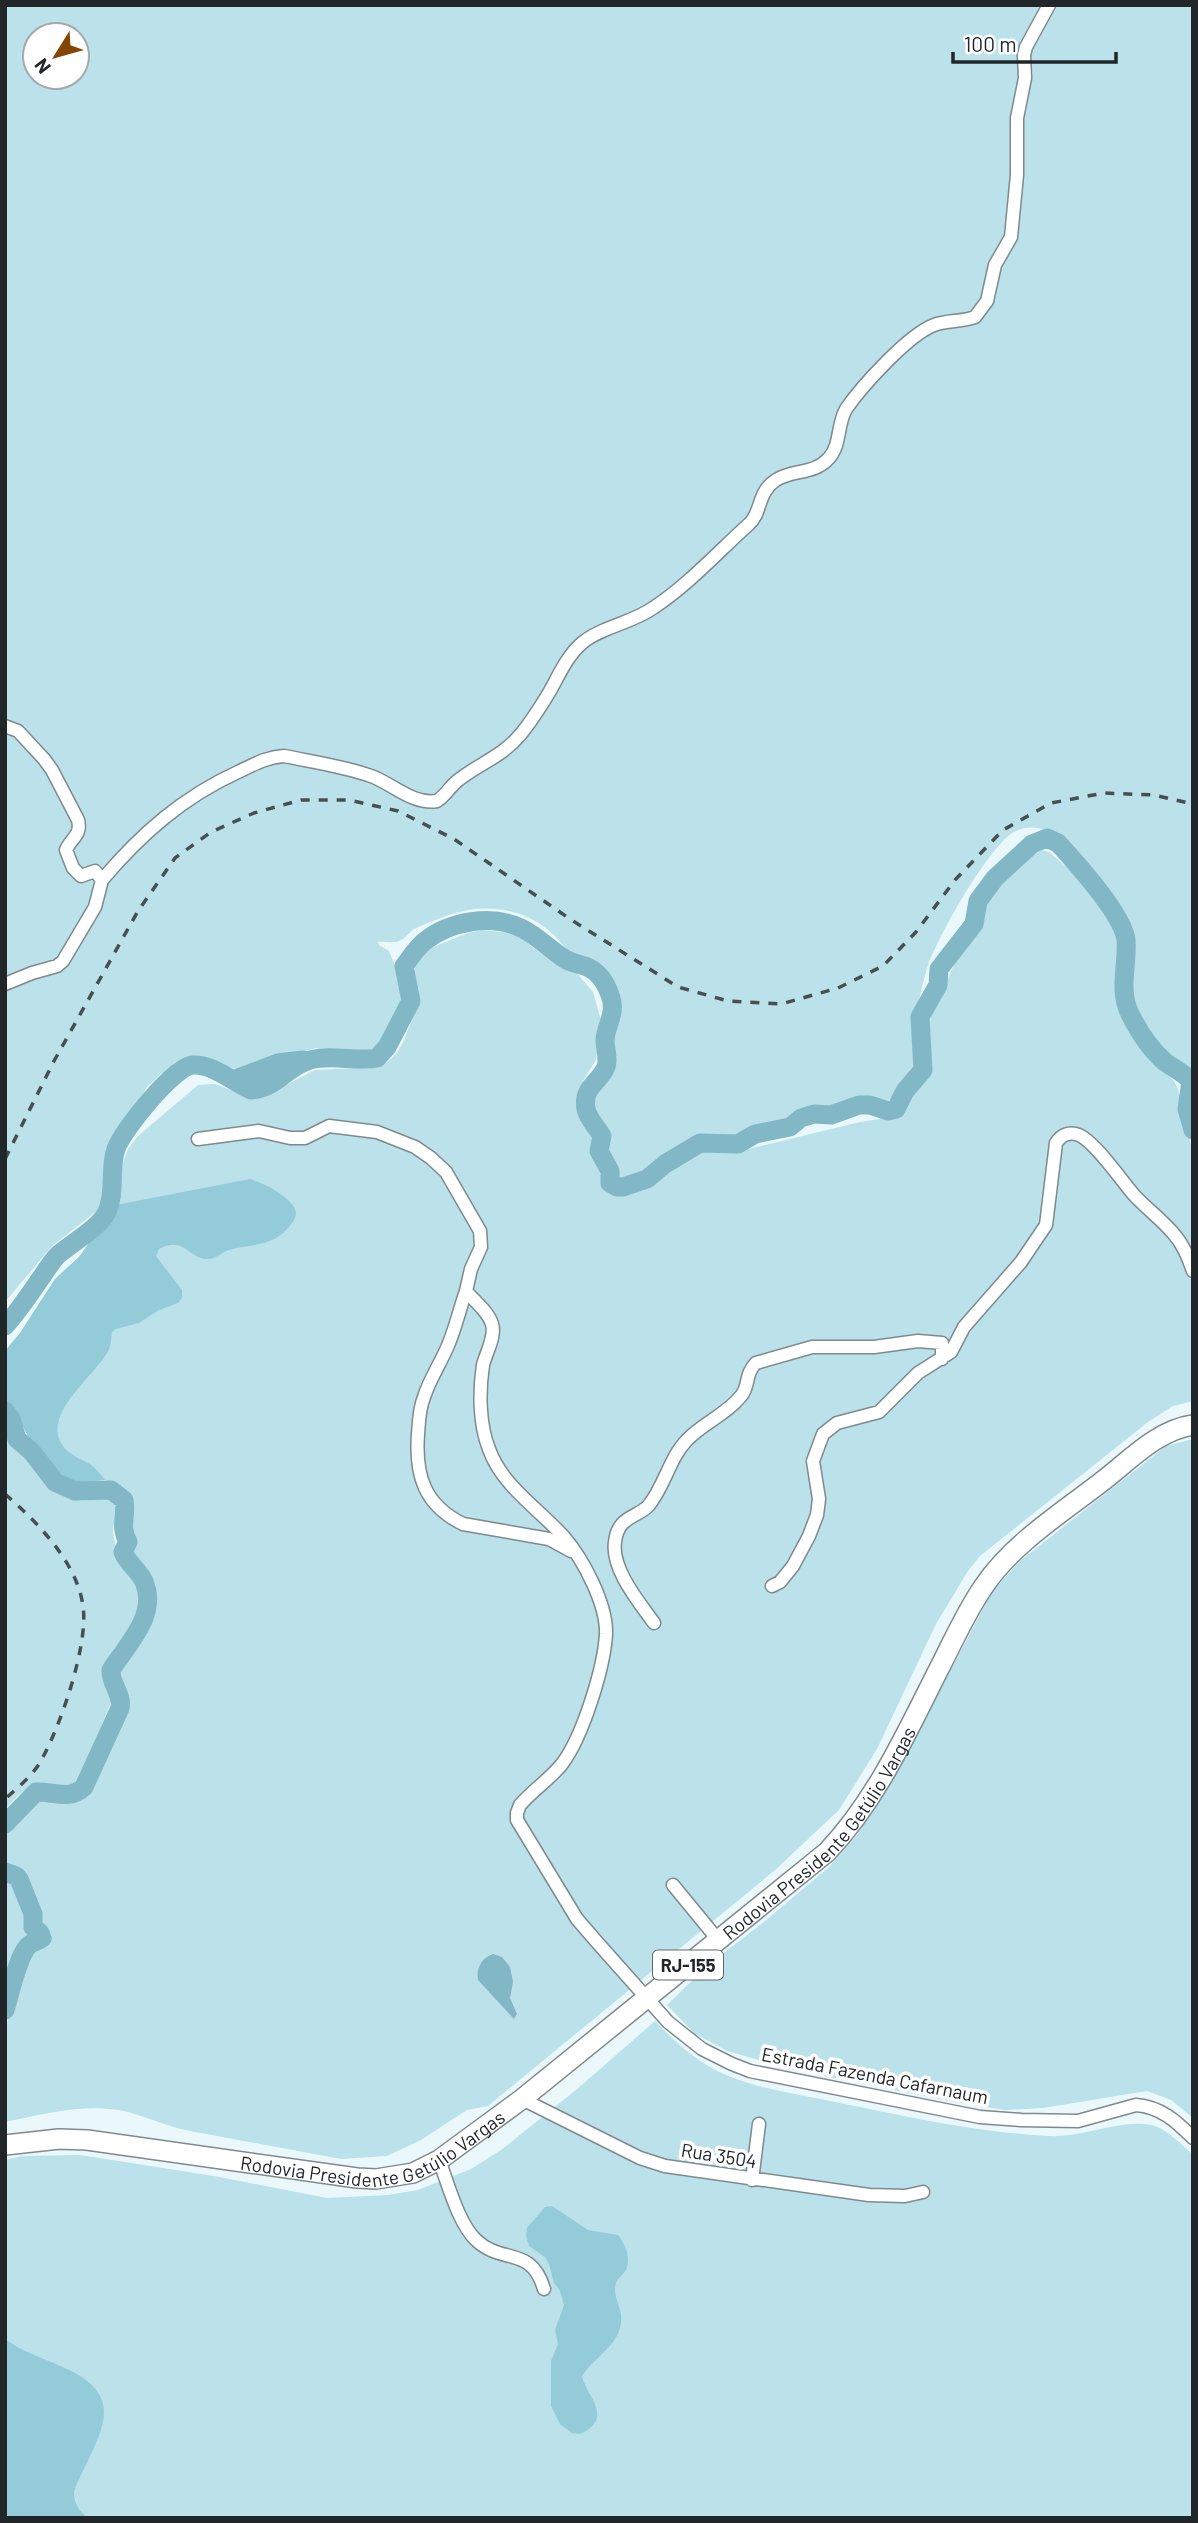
<svg xmlns="http://www.w3.org/2000/svg" width="1198" height="2523" font-family="Barlow,sans-serif">
	<style>
		.green { fill: #bbe1ea; fill-rule: evenodd }
		.forest { fill: #94cbd8 }
		.water { fill: #82b8c5 }
		.lines { fill: none; stroke-linecap: round; stroke-linejoin: round }
		.river { stroke: #82b8c5; stroke-width: 19 }
		.street-casing { stroke: #7e8a8d; stroke-width: 15 }
		.primary-casing { stroke: #7e8a8d; stroke-width: 22 }
		.street { stroke: #fff; stroke-width: 12 }
		.primary { stroke: #fff; stroke-width: 19 }
		.rail { stroke: #484f51; stroke-width: 3.5; stroke-dasharray: 9 9; stroke-linecap: butt }
		.labels { text-anchor: middle; dominant-baseline: central; stroke-width: 7; stroke-linejoin: round; paint-order: stroke }
		.shield { fill: #fff; stroke: #646768; stroke-width: 2 }
		.shield-label { font-size: 18px; font-weight: bold; fill: #212628 }
		.street-label { font-size: 19px; fill: #212628; stroke: #fff }
	</style>
	<rect width="100%" height="100%" fill="#eaf8fb"/>
	<path class="green" d="M5,5h1188v1067c-8,-8 -19,-8 -27,-15 -14,-12 -26,-32 -33,-48 -6,-13 -2,-33 -2,-47 1,-41 -17,-69 -44,-99 -17,-19 -42,-45 -71,-32 -25,10 -83,113 -90,141 -6,20 -10,41 -10,62 0,12 4,26 0,37 -4,9 -13,18 -20,25 -11,11 -31,4 -45,6 -7,2 -13,7 -20,8 -8,2 -17,-2 -26,1 -24,10 -46,24 -74,27 -11,1 -20,-2 -31,-3l-39,25 -13,15 -29,7 -5,-4 -1,-11 -10,-13c14,-33 -12,-30 -13,-48 -2,-18 17,-24 20,-37 3,-10 -1,-22 -1,-32 0,-9 7,-16 8,-25 2,-16 -15,-49 -30,-55 -5,-1 -11,0 -16,-1 -28,-45 -80,-59 -130,-38 -8,3 -17,6 -25,10 -7,3 -9,10 -17,13 -8,3 -14,0 -21,1l1,3 10,6 16,39 -3,23 -24,39 -17,4 -45,-8 -80,21 -12,-2 -24,-11h-7l-32,18 -14,13 -36,62 -1,37 -8,21 -50,39 -47,56zM35,35h42v42h-42z
		M1042,850l7,2 37,32 27,43 6,14 -1,47 7,27 19,33 30,33 4,8 15,64v248l-20,5 -25,16 -168,134 -12,15 -32,53 -59,125 -38,61 -65,61 -286,235 -21,4 -46,30 -34,16 -46,3 -151,-28c-22,-4 -40,-13 -62,-19 -38,-10 -85,2 -123,10v-89l9,-41 16,-40 15,-10 1,-3c-2,-6 -6,-9 -8,-15 -8,-20 -8,-51 -33,-57v-35l29,-32c17,-3 34,3 50,-6 12,-7 34,-69 40,-85l1,-7 -9,-29 24,-33 14,-33 -6,-32 -16,-23v-10l-3,-10 5,-28 -4,-8 -16,-13 -9,-3 -32,3 -13,-6 -31,-39 -9,-20 -15,-18v-49l15,-18 35,-54 24,-22 10,-14 18,-18 9,-20 7,-42 5,-14 10,-13 60,-51 17,-1 37,14 24,-8 39,-20 62,-3 10,-5 8,-7 8,-12 16,-41 -5,-30 1,-9 5,-7 6,-6 42,-17 13,-3 33,3 33,25 27,12 19,22 8,28 -5,40 -13,21 -2,23 12,33 1,21 11,27 9,8 6,2 33,-10 30,-23 19,-11 46,-2 112,-27 32,-5 12,-9 9,-16 15,-19 -1,-33 4,-24 23,-51 14,-24 13,-17 6,-21 21,-26 20,-19z
		M5,1433c5,10 14,15 21,24 12,15 20,28 39,36 18,7 45,-7 52,17 -1,7 -4,14 -4,21 1,27 28,44 29,70 1,29 -27,36 -33,59 -6,21 4,26 2,42l-32,79c-13,18 -25,2 -42,5 -14,2 -24,13 -32,24z
		M1193,1439v679l-22,-18 -24,-9 -104,17 -38,2 -51,-8 -164,-33 -63,-18 -33,-18 -27,-28 40,-39 58,-45 64,-54 28,-32 35,-54 100,-189 28,-31 146,-115z
		M11,1878l10,21 10,35 -16,24 -10,31v-110z
		M655,2021c21,22 43,42 71,54 36,15 76,20 114,28 69,14 139,30 210,33 33,2 74,-19 105,-10 14,5 27,19 38,29v363h-1188v-358l17,-4 58,-1 134,21 113,22 61,-3 30,-5 53,-21 30,-19 75,-60z"/>
	<path class="forest" d="M250,1179c14,5 26,10 38,21 8,8 11,13 4,23 -17,24 -37,20 -63,27 -7,2 -12,8 -20,9 -20,1 -25,-24 -50,-10l-3,7 26,34v8l-4,5 -19,7 -20,13 -23,6 -4,3c-1,7 -1,15 -5,21 -13,23 -67,63 -44,93 7,9 17,13 27,18 6,4 10,10 15,16l-32,3 -13,-6 -31,-39 -16,-30 -8,-8v-49l15,-18 35,-54 24,-22 10,-14 18,-18 9,-20z
		M552,2206l36,24 30,5c8,10 13,23 8,35 -3,5 -8,8 -10,13 -4,10 4,22 5,32 3,28 -26,41 -39,61 3,18 34,42 -2,58l-8,-1 -12,-9 -9,-18v-45l7,-17 -3,-14 9,-25 -4,-14 -6,-8 -5,-19 -4,-7 -16,-11 -3,-10 1,-8 18,-21z
		M5,2339c16,12 35,18 53,26 77,31 39,70 16,126 -1,11 5,21 15,27h-84z"/>
	<path class="water" d="M493,1954l9,3 8,10 3,15 -3,16 7,16 -3,5 -36,-39c-2,-11 3,-22 15,-26z"/>
	<g class="lines">
		<path class="river" d="M233,1080l45,-17 25,-3
			M5,1326c14,-15 26,-34 38,-51 5,-7 10,-16 16,-21 14,-12 40,-26 48,-42 9,-20 2,-43 9,-63 6,-18 58,-83 77,-84 20,-1 40,17 58,25 25,-1 36,-24 59,-30 22,-6 45,2 67,-2l10,-11 24,-46 -7,-35c7,-9 12,-18 21,-25 25,-20 67,-27 96,-13 17,8 29,22 44,31 7,4 13,5 20,7 14,5 22,19 26,32 5,16 -5,27 -6,42 0,8 4,19 1,27 -6,15 -24,20 -20,42 2,10 11,18 16,27l-3,15 11,20v12l7,4h6l24,-8 18,-15 35,-21 38,1 17,-10 35,-7 11,-9 13,-4 17,1 28,-10h11l18,6 8,-2 9,-18 18,-21 -3,-53 18,-32 1,-16 35,-45 4,-23 17,-23 37,-34 15,-6 11,5c18,20 65,71 68,97 2,24 -8,51 4,74 9,18 20,35 35,48 8,6 19,11 26,19l-4,28 6,21
			M5,1411l6,8 6,20 15,13 23,30 20,9 36,-1 13,10c3,18 -5,25 4,42l-5,10c5,12 18,20 22,32 12,33 -19,62 -34,86 -1,14 12,24 9,38l-36,79c-15,14 -31,4 -48,5l-31,32
			M5,1872l11,4 3,3 14,35v13l7,6 2,5c-5,4 -10,4 -14,8 -11,12 -18,49 -23,64"/>
		<g class="street-casing">
			<path id="street" d="M5,726l13,5 26,28 8,11 26,50c4,15 -7,18 -12,30l7,18 8,8 14,-5 7,9 -7,27 -32,54 -6,5 -25,7 -27,11
				M102,880c39,-46 81,-83 136,-108 15,-7 28,-15 46,-16 29,6 59,10 87,20 22,8 42,29 66,25 8,-5 12,-13 19,-19 20,-17 46,-25 64,-47 11,-13 21,-29 30,-44 9,-16 17,-35 32,-48 19,-16 50,-20 71,-35 35,-23 65,-56 96,-84 13,-11 8,-32 27,-44 17,-11 38,-5 53,-22 12,-13 8,-34 17,-49 16,-23 62,-74 88,-84 13,-5 28,-3 41,-8l12,-16 8,-36 16,-28 6,-62v-57l8,-40 -1,-23 2,-8 23,-42
				M198,1139l61,-8 31,7h15l24,-12 48,6 38,15 16,11 15,14 34,59 1,16 -10,22 -5,22c8,10 22,20 26,33 4,12 -6,29 -9,41 -4,26 -4,59 6,84 13,37 50,60 75,88 19,22 43,67 42,97 -2,34 -23,102 -44,130 -12,15 -29,26 -42,41l-3,8v7l60,99 19,22 72,81 34,27 30,15 18,7 230,46 41,3 57,1 58,-16c25,2 40,16 57,33
				M466,1291c-6,17 -10,35 -17,52 -7,18 -19,35 -25,54 -5,12 -5,25 -6,37 -3,41 6,71 45,90l86,15 22,12
				M772,1586l8,-4 13,-16 16,-30 8,-21 2,-16 -6,-38 10,-27 14,-11 42,-11 39,-39 33,-21 13,-25 57,-65 25,-37 10,-82c5,-8 13,-12 23,-8 16,7 42,45 55,60 12,13 27,24 39,38 10,11 15,24 20,38
				M654,1623c-15,-21 -43,-54 -39,-81 3,-27 23,-24 34,-37 16,-20 21,-48 38,-65 16,-17 40,-26 54,-44 9,-10 3,-21 15,-33l56,-16h62l44,-6 24,2v16
				M673,1885l46,56
				M522,2099l118,59 25,8 204,29 36,1 18,-4
				M439,2160c9,23 19,63 37,80 26,25 55,5 68,49
				M752,2180l7,-56"/>
		</g>
		<g class="primary-casing">
			<g id="primary">
				<path id="s1" d="M5,2145l54,-6 28,1 270,38 19,1 37,-6 26,-13 83,-61 305,-247c52,-55 82,-125 116,-191 13,-26 25,-52 41,-75 29,-43 79,-74 120,-106 27,-21 54,-50 89,-55"/>
			</g>
		</g>
		<use href="#street" class="street"/>
		<use href="#primary" class="primary"/>
		<path class="rail" d="M5,1159l49,-98 84,-150 37,-53 36,-26 43,-19 47,-13h48l49,11 56,28 116,80 108,68 50,14 53,3 57,-16 45,-22 33,-34 39,-52 48,-50 48,-27 53,-10 50,2 39,9
			M5,1494c32,28 72,68 78,112 6,39 -24,125 -44,158 -8,13 -23,25 -34,35"/>
	</g>
	<g class="labels">
		<rect class="shield" x="653" y="1950.5" width="70" height="29" rx="5"/>
		<g class="shield-label">
			<text x="688" y="1965">RJ-155</text>
		</g>
		<g class="street-label">
			<text stroke="none"><textPath href="#s1" startOffset="945">Rodovia Presidente Getúlio Vargas</textPath></text>
			<text transform="translate(875 2075) rotate(11)">Estrada Fazenda Cafarnaum</text>
			<text stroke="none"><textPath href="#s1" startOffset="378">Rodovia Presidente Getúlio Vargas</textPath></text>
			<text transform="translate(719 2155) rotate(9)">Rua 3504</text>
		</g>
	</g>
	<rect width="1198" height="2523" fill="none" stroke="#212628" stroke-width="14"/>
	<g transform="translate(56 56) rotate(233)"><circle r="33" fill="#ffffff" stroke="#a6a8a9" stroke-width="2"/>
	<path d="M0-5L12 26L0 18L-12 26Z" fill="#844703"/>
	<text y="-10" font-size="19" font-weight="bold" text-anchor="middle" fill="#212628">N</text>
	</g>
	<path d="M953 52v10h163v-10" fill="none" stroke="#212628" stroke-width="3.5"/>
	<text x="964" y="52" font-size="21" fill="#212628" stroke="#ffffff" stroke-width="5" paint-order="stroke">100 m</text>
</svg>
